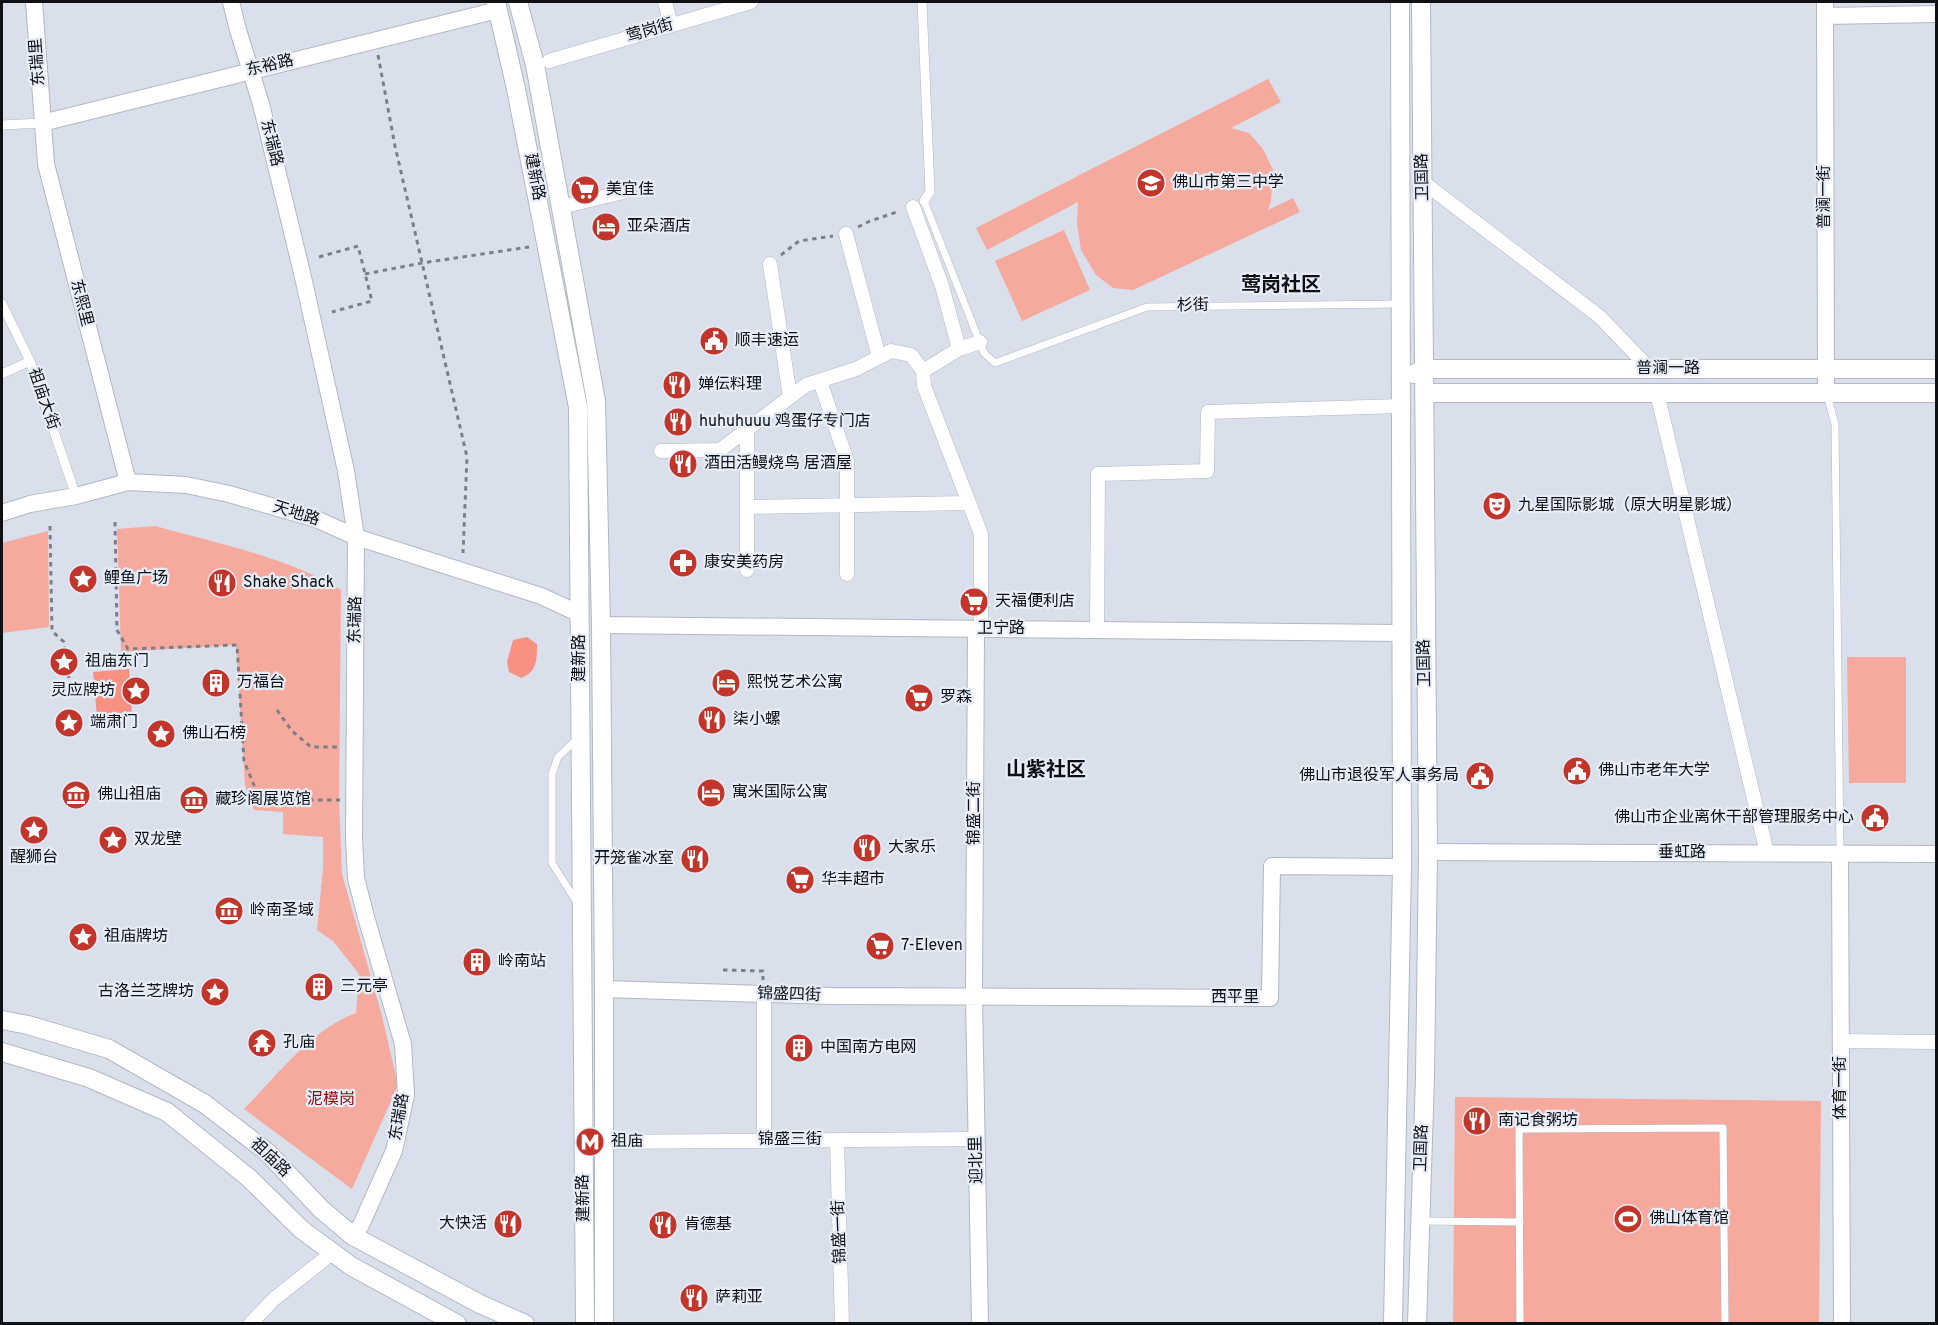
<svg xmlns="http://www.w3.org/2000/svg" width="1938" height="1325" font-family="Overpass,'Noto Sans SC',sans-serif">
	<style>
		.green { fill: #f6a99d }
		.water { fill: #f99182 }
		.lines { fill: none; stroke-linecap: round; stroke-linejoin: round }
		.service-casing { stroke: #b1b7c3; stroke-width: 8 }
		.pedestrian-casing { stroke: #b1b7c3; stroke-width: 10 }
		.minor-casing { stroke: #b1b7c3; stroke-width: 15 }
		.tertiary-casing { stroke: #b1b7c3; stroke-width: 18 }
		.secondary-casing { stroke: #b1b7c3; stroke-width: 20 }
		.path { stroke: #7b8088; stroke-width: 3; stroke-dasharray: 4.5 4.5; stroke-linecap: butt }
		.service { stroke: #fff; stroke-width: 7 }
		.pedestrian { stroke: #fff; stroke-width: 9 }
		.minor { stroke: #fff; stroke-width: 14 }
		.tertiary { stroke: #fff; stroke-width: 16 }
		.secondary { stroke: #fff; stroke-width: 18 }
		.labels { text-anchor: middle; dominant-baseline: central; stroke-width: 4.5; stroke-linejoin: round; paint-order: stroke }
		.street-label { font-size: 16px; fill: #0e1014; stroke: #e6edf9 }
		.poi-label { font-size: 16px; fill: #0e1014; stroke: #e6edf9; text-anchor: start }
		.park-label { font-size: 16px; fill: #8b0a08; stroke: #e6edf9 }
		.quarter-label { font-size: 20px; font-weight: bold; fill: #0e1014; stroke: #e6edf9 }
	</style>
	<rect width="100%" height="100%" fill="#d9e0ec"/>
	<path class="green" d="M1268,79l13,23 -50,26 18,5 14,16 10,21 -2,31 -3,9 25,-12 7,14 -167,78 -20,-2 -17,-13 -15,-25 -4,-26 1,-22 -91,48 -11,-22z
		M1064,230l26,60 -68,31 -27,-60z
		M155,526c61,17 132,31 186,64l-2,210 3,74 40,142 16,69 -46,104 -108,-80c34,-34 66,-79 112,-96l3,-39 -26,-33 -16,-11 6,-61v-32l-40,-3v-22l-29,-2 -9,-25 -9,-140 -115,7 -4,-123z
		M48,531l1,96 -47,6v-90z
		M1847,657h59v126h-57z
		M1455,1097l366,4 -2,222 -366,1z"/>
	<path class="water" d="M527,637l10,7c0,16 0,28 -16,34l-12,-6 -2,-10 6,-22z
		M129,669l3,45 -35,3 -4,-45z"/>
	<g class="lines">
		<g class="service-casing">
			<path id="service" d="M924,201l60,152 11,10 152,-56 251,-3
				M1827,395l8,29 5,429
				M576,901l-24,-38v-89l6,-17 19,-18
				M1420,1221l100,1
				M1520,1324l-1,-195 204,-1 2,196"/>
		</g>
		<g class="pedestrian-casing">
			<path id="pedestrian" d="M922,2l8,190 -6,9
				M2,125l40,-2
				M2,304l28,57 46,135
				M2,374l28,-13"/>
		</g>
		<g class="minor-casing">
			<path id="minor" d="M665,2l6,23
				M549,61l202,-59
				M1423,182l177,135 50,52
				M561,207l62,-15
				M913,207l29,79 17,63
				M846,234l33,123
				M770,264l20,133
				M980,342l-21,7 -36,22 1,15 57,148v95
				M820,381l27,80v113
				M1657,393l110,460
				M747,430v77l222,-4
				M661,451l59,-1 86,-65 50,-16 35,-18 20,4 12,16
				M747,570v-63
				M1097,630l1,-156 109,-3 1,-59 193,-6
				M764,994v147
				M1841,1041l95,1
				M837,1140l5,184
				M604,1142l372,-3
				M250,1324l24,-25 58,-46"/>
		</g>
		<g class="tertiary-casing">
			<path id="tertiary" d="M34,2l12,162 82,318
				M231,2l7,28 23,74 42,173 43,194 10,66 -2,301 2,40 10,39 37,127 3,51 -12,56 -33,74 -8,11
				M1825,2l1,391
				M1825,16l111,-2
				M42,123l456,-113
				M2,513l28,-9 46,-8 52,-14 58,3 43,9 87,25 40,18 185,59 39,18
				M601,625l800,8
				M976,629l-2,368 6,327
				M1428,852l508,2
				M1840,853l2,471
				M604,989l228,7 438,2 2,-132 130,1"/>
		</g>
		<g class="secondary-casing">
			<path id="secondary" d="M496,2l20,87 62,318 7,917
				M518,2l17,63 61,336 5,224 3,364v335
				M1414,374l11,-5h511
				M1425,393h511
				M2,1020l26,5 81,24 96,55 62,48 54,57 32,27 127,68 45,20
				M2,1052l87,26 78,34 82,66 53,52 49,36 106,58
				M1393,1324l9,-457 -2,-865
				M1417,1324l8,-247 3,-225 -7,-850"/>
		</g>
		<path class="path" d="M378,55l17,91 72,311 -4,96
			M858,227l12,-6 30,-10
			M781,255l18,-14 34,-5
			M319,257l39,-11 14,55 -40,11
			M365,274l57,-11 107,-16
			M115,522l2,108 11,19 109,-4 7,116 12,29 36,10h48
			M50,526l2,105 12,11 5,37
			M277,710l15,21 19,16h30
			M723,970l40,1v9"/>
		<use href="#service" class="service"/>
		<use href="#pedestrian" class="pedestrian"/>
		<use href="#minor" class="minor"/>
		<use href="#tertiary" class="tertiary"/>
		<use href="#secondary" class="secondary"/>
	</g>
	<defs>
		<g id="school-disc" transform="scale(1.5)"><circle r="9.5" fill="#c2352a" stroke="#e6edf9"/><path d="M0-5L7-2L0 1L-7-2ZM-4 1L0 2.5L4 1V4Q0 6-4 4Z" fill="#fff"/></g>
		<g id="supermarket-disc" transform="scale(1.5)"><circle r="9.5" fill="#c2352a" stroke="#e6edf9"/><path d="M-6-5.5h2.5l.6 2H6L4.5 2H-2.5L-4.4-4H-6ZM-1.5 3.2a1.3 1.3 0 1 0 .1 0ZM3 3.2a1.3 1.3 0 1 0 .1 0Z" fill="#fff"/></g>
		<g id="hotel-disc" transform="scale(1.5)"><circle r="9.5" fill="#c2352a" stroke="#e6edf9"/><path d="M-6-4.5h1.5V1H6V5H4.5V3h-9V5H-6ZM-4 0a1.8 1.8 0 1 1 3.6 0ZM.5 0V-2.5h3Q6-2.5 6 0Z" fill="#fff"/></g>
		<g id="civic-disc" transform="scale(1.5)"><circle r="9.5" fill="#c2352a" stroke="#e6edf9"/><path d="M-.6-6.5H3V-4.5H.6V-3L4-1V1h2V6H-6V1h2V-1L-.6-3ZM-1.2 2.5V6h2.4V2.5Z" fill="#fff"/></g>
		<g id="restaurant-disc" transform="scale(1.5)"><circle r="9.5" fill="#c2352a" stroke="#e6edf9"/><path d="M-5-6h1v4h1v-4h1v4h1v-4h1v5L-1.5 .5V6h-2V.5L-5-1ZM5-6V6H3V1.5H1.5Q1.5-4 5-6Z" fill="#fff"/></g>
		<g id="theatre-disc" transform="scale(1.5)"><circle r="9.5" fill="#c2352a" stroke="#e6edf9"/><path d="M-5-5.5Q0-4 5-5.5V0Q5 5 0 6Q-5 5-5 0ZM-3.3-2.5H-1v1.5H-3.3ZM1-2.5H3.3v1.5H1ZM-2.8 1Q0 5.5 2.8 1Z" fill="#fff"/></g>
		<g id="pharmacy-disc" transform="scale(1.5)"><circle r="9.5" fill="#c2352a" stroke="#e6edf9"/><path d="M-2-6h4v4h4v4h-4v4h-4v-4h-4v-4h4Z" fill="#fff"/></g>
		<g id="sight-disc" transform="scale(1.5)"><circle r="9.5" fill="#c2352a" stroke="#e6edf9"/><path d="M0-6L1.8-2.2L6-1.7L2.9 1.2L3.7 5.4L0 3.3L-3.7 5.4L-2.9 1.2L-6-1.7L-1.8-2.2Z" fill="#fff"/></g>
		<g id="building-disc" transform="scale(1.5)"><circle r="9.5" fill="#c2352a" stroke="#e6edf9"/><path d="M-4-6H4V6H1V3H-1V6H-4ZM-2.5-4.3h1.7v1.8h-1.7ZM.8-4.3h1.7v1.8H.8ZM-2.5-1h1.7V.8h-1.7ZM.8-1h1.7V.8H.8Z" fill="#fff"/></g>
		<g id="museum-disc" transform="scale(1.5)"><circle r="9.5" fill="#c2352a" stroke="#e6edf9"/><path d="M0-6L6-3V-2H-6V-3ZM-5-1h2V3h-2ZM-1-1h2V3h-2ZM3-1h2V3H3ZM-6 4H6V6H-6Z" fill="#fff"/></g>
		<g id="temple-disc" transform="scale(1.5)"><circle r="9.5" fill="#c2352a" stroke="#e6edf9"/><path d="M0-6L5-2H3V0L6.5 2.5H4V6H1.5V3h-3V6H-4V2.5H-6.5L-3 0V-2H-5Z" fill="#fff"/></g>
		<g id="metro-disc" transform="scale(1.5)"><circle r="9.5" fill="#c2352a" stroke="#e6edf9"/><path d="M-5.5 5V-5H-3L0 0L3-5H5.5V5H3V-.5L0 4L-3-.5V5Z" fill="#fff"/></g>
		<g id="stadium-disc" transform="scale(1.5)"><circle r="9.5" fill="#c2352a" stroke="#e6edf9"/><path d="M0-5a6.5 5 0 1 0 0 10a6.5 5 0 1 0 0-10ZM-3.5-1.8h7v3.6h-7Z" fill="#fff"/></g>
	</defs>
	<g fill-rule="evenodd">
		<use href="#school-disc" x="1151" y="183"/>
		<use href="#supermarket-disc" x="585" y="190"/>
		<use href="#hotel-disc" x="606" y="227"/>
		<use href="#civic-disc" x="714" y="341"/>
		<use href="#restaurant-disc" x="677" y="385"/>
		<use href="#restaurant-disc" x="678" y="422"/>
		<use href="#restaurant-disc" x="683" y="464"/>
		<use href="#theatre-disc" x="1497" y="506"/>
		<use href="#pharmacy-disc" x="683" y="563"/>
		<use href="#sight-disc" x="83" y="579"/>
		<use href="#restaurant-disc" x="222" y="583"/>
		<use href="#supermarket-disc" x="974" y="602"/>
		<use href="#sight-disc" x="64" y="662"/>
		<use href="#building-disc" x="216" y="683"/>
		<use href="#hotel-disc" x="726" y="683"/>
		<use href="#sight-disc" x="136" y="691"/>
		<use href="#supermarket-disc" x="919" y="698"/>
		<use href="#restaurant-disc" x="712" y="720"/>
		<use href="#sight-disc" x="69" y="723"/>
		<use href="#sight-disc" x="161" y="734"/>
		<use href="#civic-disc" x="1577" y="771"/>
		<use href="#civic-disc" x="1480" y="776"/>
		<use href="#hotel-disc" x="711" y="793"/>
		<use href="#museum-disc" x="76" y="795"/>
		<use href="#museum-disc" x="194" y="800"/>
		<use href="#civic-disc" x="1875" y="818"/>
		<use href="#sight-disc" x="34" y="830"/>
		<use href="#sight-disc" x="113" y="840"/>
		<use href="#restaurant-disc" x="867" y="848"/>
		<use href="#restaurant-disc" x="695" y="859"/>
		<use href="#supermarket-disc" x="800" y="880"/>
		<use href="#museum-disc" x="229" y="911"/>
		<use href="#sight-disc" x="83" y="937"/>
		<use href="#supermarket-disc" x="880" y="946"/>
		<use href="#building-disc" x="477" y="962"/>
		<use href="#building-disc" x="319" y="987"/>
		<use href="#sight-disc" x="215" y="992"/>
		<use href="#temple-disc" x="262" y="1043"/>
		<use href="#building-disc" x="799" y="1048"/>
		<use href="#restaurant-disc" x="1477" y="1121"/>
		<use href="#metro-disc" x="590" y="1142"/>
		<use href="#stadium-disc" x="1628" y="1219"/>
		<use href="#restaurant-disc" x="508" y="1224"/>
		<use href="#restaurant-disc" x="663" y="1225"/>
		<use href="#restaurant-disc" x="694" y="1298"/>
	</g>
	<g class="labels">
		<g class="street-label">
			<text transform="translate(650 31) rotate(-16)">莺岗街</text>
			<text transform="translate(38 62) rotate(-94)">东瑞里</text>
			<text transform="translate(270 66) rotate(-13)">东裕路</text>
			<text transform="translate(271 143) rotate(76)">东瑞路</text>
			<text transform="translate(534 177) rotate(79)">建新路</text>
			<text transform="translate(1423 177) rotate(-91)">卫国路</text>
			<text transform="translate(1825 197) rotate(-90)">普澜一街</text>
			<text transform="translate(81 303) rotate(76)">东熙里</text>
			<text transform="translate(1193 306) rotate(-1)">杉街</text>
			<text x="1668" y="369">普澜一路</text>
			<text transform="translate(43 399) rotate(71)">祖庙大街</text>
			<text transform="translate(296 514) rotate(17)">天地路</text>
			<text transform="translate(356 620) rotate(-89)">东瑞路</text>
			<text x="1001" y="629">卫宁路</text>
			<text transform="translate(580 658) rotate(-90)">建新路</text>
			<text transform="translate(1425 663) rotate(-91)">卫国路</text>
			<text transform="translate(975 813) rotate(-90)">锦盛二街</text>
			<text x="1682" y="853">垂虹路</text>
			<text transform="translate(789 995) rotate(2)">锦盛四街</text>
			<text x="1235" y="998">西平里</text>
			<text transform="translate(1841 1088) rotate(-90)">体育一街</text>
			<text transform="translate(400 1117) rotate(-80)">东瑞路</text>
			<text x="790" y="1140">锦盛三街</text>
			<text transform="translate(1422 1148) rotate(-88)">卫国路</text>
			<text transform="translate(270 1158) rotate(43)">祖庙路</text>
			<text transform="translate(977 1160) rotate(-91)">迎北里</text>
			<text transform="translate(584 1198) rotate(-91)">建新路</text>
			<text transform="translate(840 1232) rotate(-92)">锦盛一街</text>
		</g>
		<g class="poi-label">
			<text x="1172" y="183">佛山市第三中学</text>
			<text x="606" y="190">美宜佳</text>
			<text x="627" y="227">亚朵酒店</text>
			<text x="735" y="341">顺丰速运</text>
			<text x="698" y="385">婵伝料理</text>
			<text x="699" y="422">huhuhuuu 鸡蛋仔专门店</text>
			<text x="704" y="464">酒田活鳗·烧鸟 居酒屋</text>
			<text x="1518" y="506">九星国际影城（原大明星影城）</text>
			<text x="704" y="563">康安美药房</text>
			<text x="104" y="579">鲤鱼广场</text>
			<text x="243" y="583">Shake Shack</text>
			<text x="995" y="602">天福便利店</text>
			<text x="85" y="662">祖庙东门</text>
			<text x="237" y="683">万福台</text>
			<text x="747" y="683">熙悦艺术公寓</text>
			<text x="115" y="691" text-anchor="end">灵应牌坊</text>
			<text x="940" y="698">罗森</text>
			<text x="733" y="720">柒小螺</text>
			<text x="90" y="723">端肃门</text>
			<text x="182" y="734">佛山石榜</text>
			<text x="1598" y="771">佛山市老年大学</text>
			<text x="1459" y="776" text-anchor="end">佛山市退役军人事务局</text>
			<text x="732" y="793">寓米国际公寓</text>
			<text x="97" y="795">佛山祖庙</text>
			<text x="215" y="800">藏珍阁展览馆</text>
			<text x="1854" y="818" text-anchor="end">佛山市企业离休干部管理服务中心</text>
			<text x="134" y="840">双龙壁</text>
			<text x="888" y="848">大家乐</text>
			<text x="34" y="858" text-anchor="middle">醒狮台</text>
			<text x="674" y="859" text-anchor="end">开笼雀冰室</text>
			<text x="821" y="880">华丰超市</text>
			<text x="250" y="911">岭南圣域</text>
			<text x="104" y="937">祖庙牌坊</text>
			<text x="901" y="946">7-Eleven</text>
			<text x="498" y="962">岭南站</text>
			<text x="340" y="987">三元亭</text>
			<text x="194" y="992" text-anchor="end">古洛兰芝牌坊</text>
			<text x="283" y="1043">孔庙</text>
			<text x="820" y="1048">中国南方电网</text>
			<text x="1498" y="1121">南记食粥坊</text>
			<text x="611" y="1142">祖庙</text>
			<text x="1649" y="1219">佛山体育馆</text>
			<text x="487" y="1224" text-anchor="end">大快活</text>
			<text x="684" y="1225">肯德基</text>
			<text x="715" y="1298">萨莉亚</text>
		</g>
		<g class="park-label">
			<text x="331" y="1100">泥模岗</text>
		</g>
		<g class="quarter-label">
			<text x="1281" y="286">莺岗社区</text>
			<text x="1046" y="771">山紫社区</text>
		</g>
	</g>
	<rect width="1938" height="1325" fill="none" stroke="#0e1014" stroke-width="6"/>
</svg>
